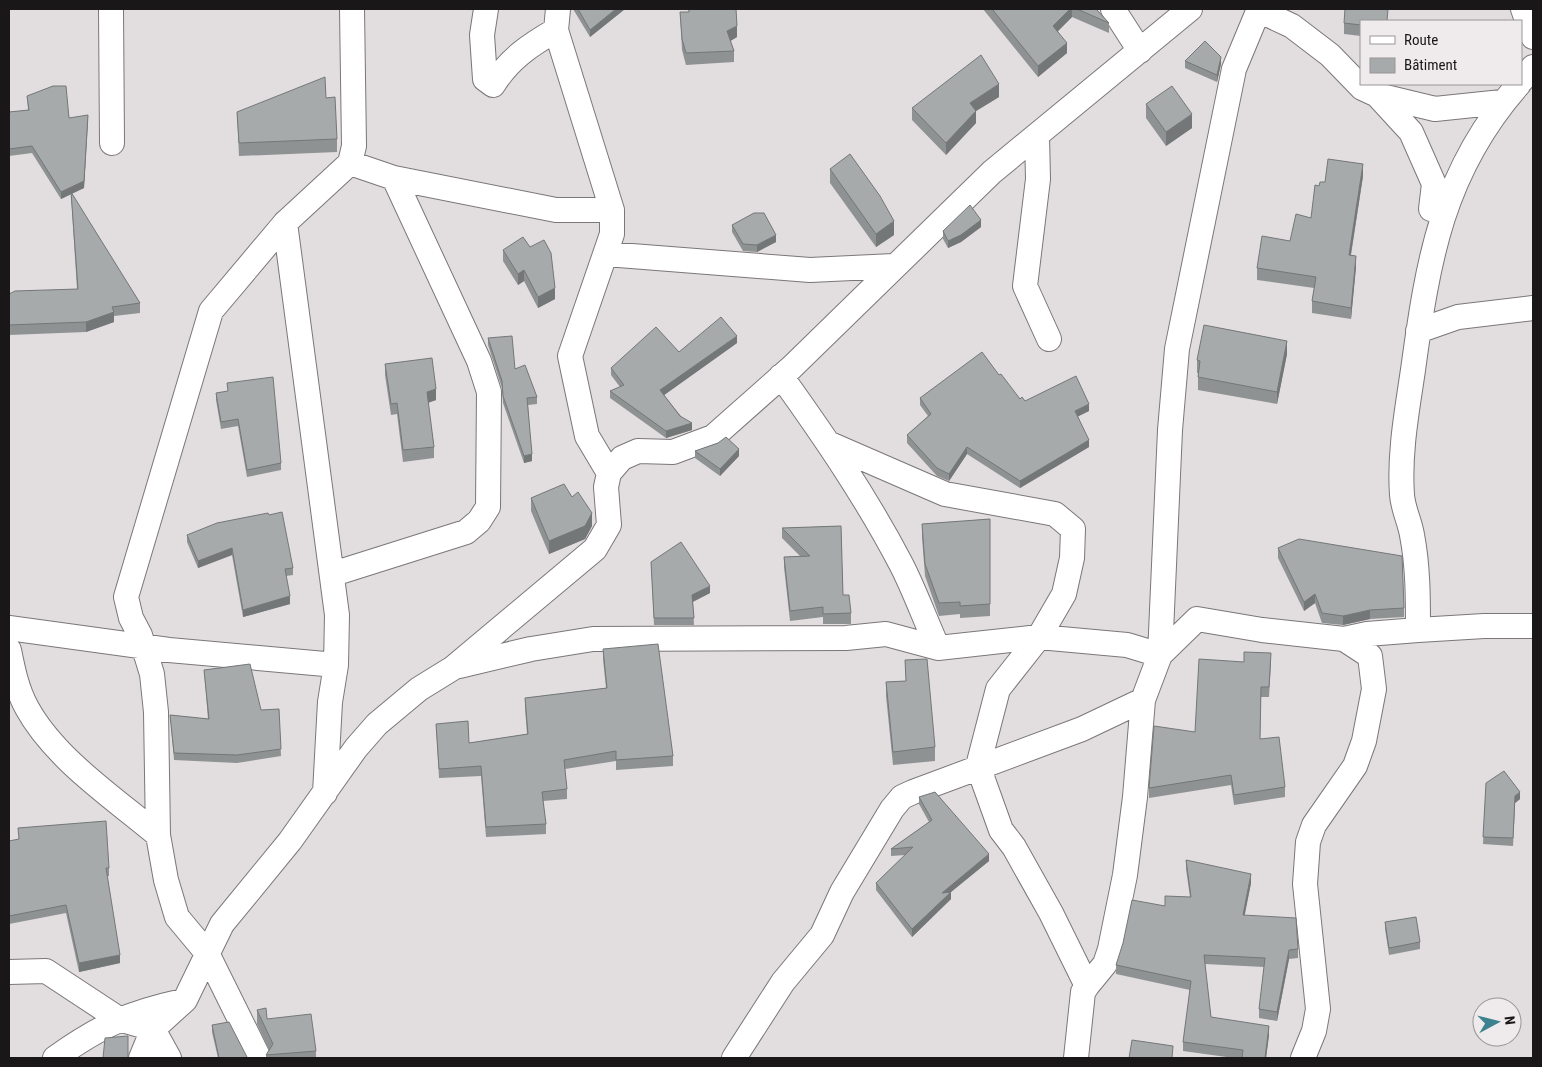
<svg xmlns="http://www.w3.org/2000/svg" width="1542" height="1067" font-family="'Roboto Condensed',sans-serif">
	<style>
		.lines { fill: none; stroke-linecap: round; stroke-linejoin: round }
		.street-casing { stroke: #7b7778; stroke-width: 26 }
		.street { stroke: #fff; stroke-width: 24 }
		.wall { fill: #8f9293 }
		.shaded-wall { fill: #747778 }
		.building { fill: #a6aaab; stroke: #747778 }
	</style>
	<rect width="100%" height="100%" fill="#e2dddf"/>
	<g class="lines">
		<g class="street-casing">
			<path id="street" d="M111,9l1,134
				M486,9l-4,26 3,44 8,6c16,-26 37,-40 63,-55
				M558,9l-2,21 56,180v24l-42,122 17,80 22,37
				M1113,9l27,42
				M1523,9l10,28
				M1258,10l34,16 38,29 32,33 15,7 58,14 67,-7
				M1521,81l12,-14
				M1377,95l34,37 23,52 -3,25
				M1037,136l1,43 -13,107 24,53
				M350,163l44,15 162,32h56
				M285,223l52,392 -1,50 -6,37 -5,91
				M606,254l204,16 84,-4
				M1418,331l40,-14 75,-9
				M781,376c43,60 85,121 120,188 14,27 24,56 37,84
				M830,444l115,50 110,20 18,15 -1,29 -8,36 -25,43 -41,52 -20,77 23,64 13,17 37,66 36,73 -4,6 -7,66
				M333,574l133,-42 13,-11 9,-14 1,-115 -10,-31 -85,-183
				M9,628l160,22 167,15
				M1418,630c0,-32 0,-64 -6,-95 -2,-13 -9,-26 -10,-40 -3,-42 5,-84 11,-125 15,-110 29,-199 106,-286
				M9,650c4,20 8,40 18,58 28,51 87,90 131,127
				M459,666l72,-17 62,-10 253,-1 40,-4 52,14 101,-11 88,8 33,10 37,-36 65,11 82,9 23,-5 51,-4 66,-4h49
				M9,972l37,-1 73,48 34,10 16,29
				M1087,986l18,-22 5,-15 15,-74 10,-78 8,-97 17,-45 10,-225 7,-81 57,-280 25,-60
				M55,1058c45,-32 73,-45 128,-57
				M141,1058l12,-29 32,-29 37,-76 68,-83 66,-93 21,-24 42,-35 34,-21 142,-119 14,-24 -3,-38 3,-14 13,-15 16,-7 35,1 40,-15 79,-70 200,-195 198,-163
				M259,1058l-52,-105 -30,-36 -11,-37 -8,-45 -2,-123 -4,-38 -12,-39 -9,-17 -5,-21 85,-286 74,-88 65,-60 4,-17 -2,-137
				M734,1058l49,-76 39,-47 20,-43 50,-83 10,-12 11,-5 169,-63 61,-29
				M1303,1058l11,-27 4,-22 -13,-125 3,-42 6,-17 41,-59 9,-25 10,-52 -4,-33 -26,-17"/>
		</g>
		<use href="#street" class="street"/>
	</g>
	<path class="wall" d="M9,9h32v1z
		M573,9h52l-35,28z
		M688,9h48l1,28 -7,4 4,10v11l-48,3 -4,-15 -2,-38h9z
		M983,9h113l13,14v10l-37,-16 -14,14 9,22 -29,24z
		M1361,21v15l-17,-2v-11z
		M1185,61l36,3 -4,18 -32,-14z
		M27,96l42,22 19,4 -4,66 -13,6 69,109v10l-26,3v6l-28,10 -77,3v-41l68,-5 -6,-95 -10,5 -29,-46 -23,3v-44l19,-2z
		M999,97l-23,14v12l-30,32 -34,-35v-12z
		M326,98l11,41v13l-98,4 -2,-44z
		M1146,104l46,24 -26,18 -20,-28z
		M830,169l64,66 -18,12 -46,-64z
		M1363,176l-12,79 5,12 -5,52 -39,-6v-12l2,-13 -57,-8v-12l33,-27 21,-23 8,-32 6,-4z
		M732,225l44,17 -19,10 -14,-1 -11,-19z
		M981,227l-20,15 -13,6 -5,-9v-8z
		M503,250l52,49 -17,9 -14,-27 -6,4 -15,-24z
		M488,338l27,31 22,28v7l-9,1 4,56 -8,2 -21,-60 -1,-15 -14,-43z
		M737,343l-73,52 28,35 -26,8 -56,-40v-7l10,-4 -9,-12v-7l68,-16z
		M1287,354l-10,50 -79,-14v-17h-1v-13z
		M385,364l51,36 -8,3 6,44v11l-31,4 -6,-48 -6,1 -6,-40z
		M999,375l21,24 5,2 64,10 -11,5 11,31 -69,41 -53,-34 -18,27 -12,-5 -30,-33v-8l21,-19 -8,-11v-7z
		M216,393l65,70v7l-34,7 -9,-51 -17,3 -5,-29z
		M718,443l21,13 -19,20 -25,-18v-7z
		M572,497l20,29 -7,13 -36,15 -18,-43v-13z
		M269,515l24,53v7l-7,1 4,28 -47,13 -11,-62 -34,13 -11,-26v-7z
		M990,519v97l-30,2v-4l-21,2 -14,-40 -3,-39v-13z
		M841,526l2,69 8,18v11h-28v-7l-33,4 -6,-54v-10l16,-1 -18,-18v-10z
		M1278,548l126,60v9l-34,2 -27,6 -21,-2 -7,-20 -11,8 -26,-53z
		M651,562l59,31 -17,9 1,23h-40z
		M603,649l70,107v10l-57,4v-9l-51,8 2,20v10l-24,2 3,23v10l-60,3 -5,-61 -42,2 -3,-54 33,19 58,-9 -2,-26v-10l81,-10 -3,-29z
		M905,660l30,87v14l-42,4 -7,-69v-14l20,-1z
		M1271,663l-2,34h-8l-1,42 25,48v10l-51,8 -3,-20 -82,13v-10l46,-56z
		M204,670l57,40 18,-1 2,47 -44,7 -63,-3 -4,-45 38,4z
		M1486,783l34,16 -5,4 -2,43 -30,-2z
		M919,797l70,64 -38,31v7l-39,38 -36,-47v-7l29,-28 -14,1v-7l38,-27 -10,-18z
		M9,841l100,27v8h-2l13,87 -41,9 -13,-59 -57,11z
		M1186,860l65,23 -7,33 54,33v9l-9,1 -12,62 -18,-3v-9l5,-42 -59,-3 6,53 58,18 -3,23h-32l-51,-7v-9l7,-52 -74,-16v-9l49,-59 25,-9 -4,-28z
		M1385,922l35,20v7l-31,6 -4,-26z
		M257,1010l10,9 49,32v7h-50v-3l3,-5 -12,-26z
		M212,1025l36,33h-30l-6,-26z"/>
	<path class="shaded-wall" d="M616,9h9l-35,28v-7z
		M1070,9h2v8l-19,19v-10z
		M737,26v11l-10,6v-12z
		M1067,43v10l-29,24v-11z
		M1221,57v7l-4,18v-7z
		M999,84v13l-23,14v12l-30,32v-12l24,-40z
		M1192,114v14l-26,18v-14z
		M88,115l-4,73 -23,11v-7z
		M1363,164v12l-14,90v-11z
		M981,220v7l-20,15 -13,6v-7z
		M894,221v14l-18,12v-13z
		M776,235v7l-19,10v-7z
		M1356,256v11l-5,52v-11z
		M524,270v11l-6,4v-11z
		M555,288v11l-17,9v-11z
		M114,312v10l-28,10v-10z
		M737,336v7l-77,55v-8z
		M1287,341v13l-10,50v-12z
		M436,389v11l-9,3v-11z
		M1089,404v7l-14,7v-7z
		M692,423v7l-26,8v-7z
		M1089,440v7l-69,41v-7z
		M967,447v7l-18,27v-7z
		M739,449v7l-19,20v-7z
		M532,454v7l-8,2v-7z
		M592,513v13l-7,13 -36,15v-13z
		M232,548v7l-34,13v-7z
		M710,586v7l-18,9v-7z
		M1315,594v9l-11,8v-9z
		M290,596v8l-47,13v-7z
		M1370,610v9l-27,6v-9z
		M1520,792v7l-5,4 -2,43 2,-50z
		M989,854v7l-38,31v7l-39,38v-8l30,-36z
		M1251,874v9l-8,41v-9z
		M1289,950v9l-12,62v-9z
		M120,955v8l-41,9v-9z
		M1269,1026v9l-3,23h-1z"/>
	<path class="building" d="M578,9h38l-26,21z
		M689,9h47l1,17 -10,5 7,20 -48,2 -4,-14 -2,-27h9z
		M992,9h78l-17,17 14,17 -29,23z
		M1077,9h19l13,14z
		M1345,9h43l-1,12h-26v4l-17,-2z
		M1205,41l16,16 -4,18 -32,-14z
		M981,55l18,29 -29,19 6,8 -30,32 -34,-35z
		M325,77l1,21 9,-1 2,42 -98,4 -2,-31z
		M53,86h13l3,32 19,-3 -4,66 -23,11 -29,-46 -23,3v-37l20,-2 -2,-14z
		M1172,86l20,28 -26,18 -20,-28z
		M850,154l30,42 14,25 -18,13 -46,-65z
		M1328,159l35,5 -14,91 7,1 -5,52 -39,-7 4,-24 -59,-9 5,-32 28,5 6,-27 15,4 4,-33 4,1 1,-4h5z
		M71,192l69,111 -28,4 2,5 -28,10 -77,3v-31l6,-3 63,-2z
		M970,205l11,15 -20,15 -13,6 -5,-10z
		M754,213h10l12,22 -19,10 -14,-1 -11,-19z
		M523,237l7,10 14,-7 7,13 4,35 -17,9 -14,-27 -6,4 -15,-24z
		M721,317l16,19 -77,54 20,26 12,7 -26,8 -56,-40 14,-6 -13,-17 45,-41 23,25z
		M1204,325l83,16 -10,51 -79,-15 2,-16 -3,-1z
		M512,336l3,33 10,-4 12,32 -10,1 5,56 -8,2 -21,-60 -1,-15 -14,-43z
		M982,352l17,23 2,-1 19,25 2,-2 3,4 51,-25 13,28 -14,7 14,29 -69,41 -53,-34 -18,27 -12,-6 -30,-33 24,-21 -11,-16z
		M432,358l4,31 -9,3 7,55 -31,3 -6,-47 -6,1 -6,-40z
		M273,377l8,86 -34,7 -9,-51 -17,3 -5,-29 12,-2 -1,-8z
		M726,437l13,12 -19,20 -25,-18 23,-8z
		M564,484l8,13 6,-5 14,21 -7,13 -36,15 -18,-43z
		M282,512l11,56 -8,1 5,27 -47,14 -11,-62 -34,13 -11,-26 30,-12 51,-10 1,2z
		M990,519v85l-30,2v-4l-21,1 -14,-39 -3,-40z
		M841,526l2,69h6l2,18 -28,1v-7l-33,4 -6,-54 26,-1 -28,-28z
		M1299,539l103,17 2,52 -34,2 -27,6 -21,-3 -7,-19 -11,8 -26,-54z
		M681,542l29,44 -18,9 2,23h-40l-3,-56z
		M658,644l15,112 -57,4v-9l-52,9 3,29 -25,3 4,32 -60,3 -5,-61 -42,3 -3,-45 32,-3 1,22 59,-9 -3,-36 82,-10 -4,-39z
		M1244,652l27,1 -2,34h-8l-1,52 19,-2 6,50 -51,8 -3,-20 -82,13 5,-62 41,6 4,-73 45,3z
		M927,659l8,88 -42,5 -7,-70 20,-1 -1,-21z
		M250,664l11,46 18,-1 2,40 -44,6 -63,-2 -4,-38 39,4 -5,-49z
		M1504,771l16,21 -5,4 -2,42 -30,-1 3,-54z
		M935,792l54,62 -47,39 9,-1 -39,37 -36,-46 37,-36 -22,2 41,-29 -13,-23z
		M106,821l3,47h-3l14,87 -41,8 -13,-58 -57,11v-75l10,-2 -1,-11z
		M1186,860l65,14 -8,41 53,3 2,31 -9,1 -12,62 -18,-3 6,-51 -61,-3 7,62 58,9 -4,32h-23l1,-8 -60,-8 8,-61 -75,-16 7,-22 9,-43 33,6v-10l26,1z
		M1416,917l4,25 -31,6 -4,-26z
		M266,1008l1,11 44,-5 5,37 -50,4 7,-11 -16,-34z
		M229,1022l18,35 1,1h-29l-7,-33z
		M128,1036v22h-25l2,-20z
		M1132,1040l41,6 -1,12h-43z"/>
	<rect width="1542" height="1067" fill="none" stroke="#191718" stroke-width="20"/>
	<rect x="1360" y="20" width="162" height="65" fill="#efebec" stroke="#999697"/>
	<rect x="1370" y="36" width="25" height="8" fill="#ffffff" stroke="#999697"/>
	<text x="1404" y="45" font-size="15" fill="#191718">Route</text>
	<rect x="1370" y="58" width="25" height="15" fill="#a6aaab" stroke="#999697"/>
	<text x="1404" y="70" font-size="15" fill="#191718">Bâtiment</text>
	<g transform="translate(1497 1022) rotate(83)"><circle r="24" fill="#efebec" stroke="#999697"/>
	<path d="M0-4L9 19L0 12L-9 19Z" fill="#3d838f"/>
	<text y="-8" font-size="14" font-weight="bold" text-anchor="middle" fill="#191718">N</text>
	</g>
</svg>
